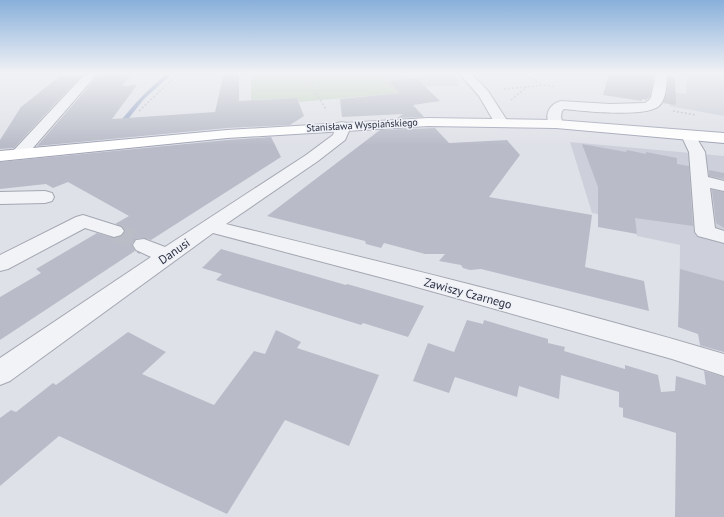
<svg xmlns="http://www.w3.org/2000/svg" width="724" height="517" font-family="'PT Sans',sans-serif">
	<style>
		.built { fill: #cdd0da }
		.green { fill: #c2d2c0 }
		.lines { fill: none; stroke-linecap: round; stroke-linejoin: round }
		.stream { fill: #9aa9c8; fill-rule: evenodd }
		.building { fill: #b9bcc8 }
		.minor-tunnel { stroke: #babdc6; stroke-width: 20; stroke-dasharray: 20 10; stroke-linecap: butt }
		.minor-casing { stroke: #a4a7b2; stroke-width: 2 }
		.major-casing { stroke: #9fa3b4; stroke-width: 2 }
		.path { stroke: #b9bcc3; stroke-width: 1.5; stroke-dasharray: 2 2; stroke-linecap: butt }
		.minor { fill: #f2f3f6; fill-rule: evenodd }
		.major { fill: #fff; fill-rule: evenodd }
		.labels { text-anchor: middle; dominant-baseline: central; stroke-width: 3; stroke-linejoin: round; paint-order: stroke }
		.far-street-label { font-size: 10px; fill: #282d3f; stroke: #eef0f6 }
		.street-label { font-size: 12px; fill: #282d3f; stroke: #eef0f6 }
	</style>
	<rect width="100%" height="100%" fill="#dfe1e8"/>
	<path class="built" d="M381,73h71l8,8 -3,2 3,3h-25l-38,4z
		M687,73h37v43l-55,-10 4,-14 13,2z
		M570,142l154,14v196l-24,-6 1,-11 -22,-8 1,-82 -43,-9 -2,-15 -43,-8z"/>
	<path class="green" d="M174,73h207l20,20 -102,9 -2,-4 -46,2v-24h-82z"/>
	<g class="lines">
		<path class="stream" d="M168,73h5l-29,26 -23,29h-4l-1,-1c15,-20 32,-38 52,-54z"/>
	</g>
	<path class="building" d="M111,73h21l-10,13 15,-1 -25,34 103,-7 9,-39h15v28l58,-3 7,18 -14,9 -63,3 -190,18 61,-70z
		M609,73l45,1 -4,22 -4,4 -4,-1v2l-39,-6z
		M60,76h21l-67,72 -14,1v-9l21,-33z
		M669,76l6,1 1,28 -13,-2 3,-8z
		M416,78l24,23 -27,4 11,12 -27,1 6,-4 -61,3 -2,-18 60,-6 -11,-12z
		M435,128l14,15 58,-3 13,15 -31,42 103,18 -7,52 59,14 5,30 -168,-42 -11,1 -7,-2 -2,-3 -22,-4 6,-7h-20l-41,-11 -3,5 -15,-4 -1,-3 -98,-25 113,-86z
		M271,137l10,20 -130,83 -7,-2 -8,1 -4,5 3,7 -135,89v-43l41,-24 -5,-4 61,-36 17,5 7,-2 4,-6 -4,-4 -6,-2 14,-8 -61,-34 -15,6 -7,-4 -46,5v-27l227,-22z
		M582,144l44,8 1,-2 19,4v-2l31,6v6l12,2 4,60 -58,-8 2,16 -39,-7v-40z
		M709,170l15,3v6l-15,-3z
		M712,190l12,2v36l-8,-5z
		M221,249l125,36 1,-1 77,22 -16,31 -45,-14 -2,2 -145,-45 6,-6 -20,-6z
		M680,269l44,12v71l-24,-7 -2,-11 -20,-7z
		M467,320l16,4 1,-4 64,19v4l17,4 -1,4 61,18v-4l33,10 3,17 14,-1 1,-15 30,9 -2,-14 20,6v140h-49l1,-84 -53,-16v-9l-4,-1v-15l-58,-17 -2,24 -40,-13 -2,11 -62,-20 -6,16 -36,-12 15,-38 26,9z
		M276,330l25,12 -4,6 82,27 -30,71 -64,-26 -58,94 -168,-78 -59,50v-68l11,-8 5,2 37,-29 3,2 72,-53 38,20 -24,22 72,31 40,-54 11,3z"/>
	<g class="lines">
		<path class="minor-tunnel" d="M114,231l30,14"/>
		<g class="minor-casing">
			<path id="minor" d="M86,73h12l-72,83 -6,2 -6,-2 -2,-3 2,-3z
				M459,73h12l17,18 20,31 -2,3 -5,1 -5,-1 -17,-29z
				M656,73h12c-2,10 -1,26 -9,33 -14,12 -76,5 -95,3l-2,2 -1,6 2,7 -2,3 -5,1 -5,-1c-8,-11 -2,-23 10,-26l49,3 35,-1 4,-3 2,-3z
				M342,122l5,1 2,3v5l-4,9 -27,21 -92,63c167,41 334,81 498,130v22l-52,-17 -266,-75 -193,-51 -203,148 -10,4v-27l151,-101 -15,-7 -3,-5 3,-5 8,-1 21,8 141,-92 27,-20 4,-12z
				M688,131l5,1 12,20 3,25 16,4v10l-14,-3 5,40 9,3v12l-26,-7 -3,-4 -6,-80 -8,-17 2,-3z
				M45,191l7,2 2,4 -2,4 -7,2 -45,1v-12z
				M83,215l38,12 3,4 -3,4 -7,2 -29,-9 -77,41 -8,2v-16l76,-38z"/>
		</g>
		<g class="major-casing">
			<path id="major" d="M428,118l128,2 168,13v10l-168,-15 -128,-2 -201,12 -227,23v-10l227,-21z"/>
		</g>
		<path class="path" d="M303,73l23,36
			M522,73l20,12
			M0,74l51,-1
			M540,74l11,1
			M504,89l42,-4 9,2
			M511,100l16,-13
			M139,111l40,-38
			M673,111l23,4"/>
		<use href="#minor" class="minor"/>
		<use href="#major" class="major"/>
	</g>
	<linearGradient id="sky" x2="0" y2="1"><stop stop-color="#89b0db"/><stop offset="0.5" stop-color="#f1f2f5"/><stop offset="1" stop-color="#f1f2f5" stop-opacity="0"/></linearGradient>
	<rect width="724" height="146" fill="url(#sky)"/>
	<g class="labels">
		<g class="far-street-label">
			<text transform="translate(362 125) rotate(-3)">Stanisława Wyspiańskiego</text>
		</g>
		<g class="street-label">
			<text transform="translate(174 251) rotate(-35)">Danusi</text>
			<text transform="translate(468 293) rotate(15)">Zawiszy Czarnego</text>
		</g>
	</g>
</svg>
